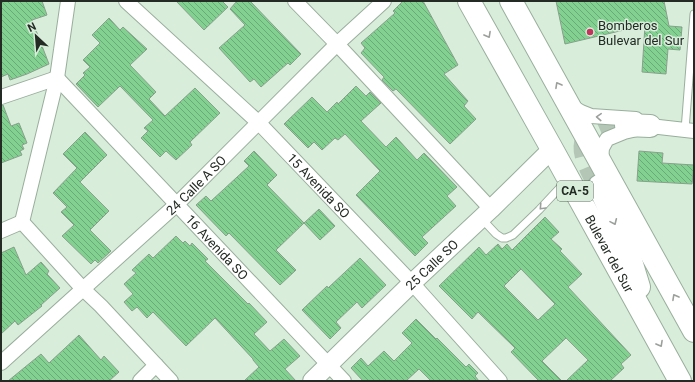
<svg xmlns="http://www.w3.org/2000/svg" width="695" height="382" font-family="Roboto,sans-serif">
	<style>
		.building { fill: url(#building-back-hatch); stroke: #8a9f8d; fill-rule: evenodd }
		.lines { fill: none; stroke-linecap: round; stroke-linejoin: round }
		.trunk-tunnel { stroke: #b4c7b6; stroke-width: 22; stroke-dasharray: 22 11; stroke-linecap: butt }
		.service-casing { stroke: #99ae9c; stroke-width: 9 }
		.minor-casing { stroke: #99ae9c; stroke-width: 16 }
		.tertiary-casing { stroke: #99ae9c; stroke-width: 20 }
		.trunk-casing { stroke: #99ae9c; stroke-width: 24 }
		.service { stroke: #fff; stroke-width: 7 }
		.minor { stroke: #fff; stroke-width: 14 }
		.tertiary { stroke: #fff; stroke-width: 18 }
		.trunk { stroke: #fff; stroke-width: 22 }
		.oneway { stroke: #9ca09c }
		.poi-dot { fill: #c3345c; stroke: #d8eedb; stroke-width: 1.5 }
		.labels { text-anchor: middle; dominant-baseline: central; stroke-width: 3; stroke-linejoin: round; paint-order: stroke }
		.shield { fill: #d8eedb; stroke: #59665b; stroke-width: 1 }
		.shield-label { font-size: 12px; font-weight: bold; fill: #232b24 }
		.poi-label { font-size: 13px; fill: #232b24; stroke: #d8eedb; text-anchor: start }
		.street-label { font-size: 13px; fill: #232b24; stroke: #d8eedb }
	</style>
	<defs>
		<pattern id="building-back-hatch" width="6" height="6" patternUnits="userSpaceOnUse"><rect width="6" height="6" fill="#82d191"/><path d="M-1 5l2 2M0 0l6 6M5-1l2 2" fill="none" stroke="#6aaa76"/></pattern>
	</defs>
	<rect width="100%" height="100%" fill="#d8eedb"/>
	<path class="building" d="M1,1h41l5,14 -15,5 17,44 -22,10 -17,6 -2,-6 -7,3z
		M176,1h46l6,6 -24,23z
		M237,1h13l51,53 -11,11 -2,-2 -27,24 -7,-8 -4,3 -31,-34 26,-23 -15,-16z
		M403,1h20l35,64 -14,9 24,27 -4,5 12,13 -26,25 -54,-55 -3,2 -11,-11 2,-3 -23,-24 4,-5 -4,-5 34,-30 -2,-2z
		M556,1h108l5,25 13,1 -2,23 -12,-1 -2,25 -24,-2 3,-47 -80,19z
		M109,18l11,12 3,-3 24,22 -17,16 26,27 -7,7 16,17 30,-28 25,25 -30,29 2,3 -16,15 -10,-9 -6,6 -19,-19 7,-7 -4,-3 9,-8 -33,-34 -22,21 -22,-23 9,-9 -2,-2 7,-6 -7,-7 17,-17 -8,-8z
		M356,86l10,10 4,-4 11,11 -20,18 25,26 10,-10 21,23 7,-7 33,34 -10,9 9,10 -34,31 6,6 -13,13 -59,-61 24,-24 -35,-37 -7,6 -3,-2 -13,12 -8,-8 -6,6 -24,-24 28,-27 15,15 10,-10 1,2z
		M1,105h2l8,21 8,-3 8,20 -5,2 2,4 -4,2 2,4 -21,8z
		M85,132l22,23 -27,27 29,29 -19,19 21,21 -13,12 -3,-3 -4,4 -29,-28 12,-11 -13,-13 6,-5 -14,-14 24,-25 -14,-14z
		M254,151l23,24 -10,10 37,38 -28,27 20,20 -16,15 -51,-52 -3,3 -30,-31 10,-9 5,5 38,-35 -5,-5z
		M639,151l24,2 -1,10 32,2 -2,19 -55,-3z
		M319,209l16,17 -15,14 -16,-17z
		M545,217l14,15 -8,7 11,10 -2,2 22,23 -14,13 63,68 -10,9 3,4 -14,13h-44l22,-21 -22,-22 -24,23 20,20h-23l-28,-29 4,-4 -37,-36 -6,7 -33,-33 40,-39 7,8 12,-11 4,5 5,-5 5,6zM521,269l34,35 -17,16 -34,-34z
		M176,236l7,7 2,-2 5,5 2,-3 16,16 -3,2 43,43 1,-1 18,19 -13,12 16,17 14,-12 16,17 -15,13 11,12h-52l15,-14 -6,-7v-1l-38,-41 -29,28 -33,-34 -6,6 -10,-11 -5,4 -8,-9 9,-8 -9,-10 12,-11 -4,-3 17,-16 4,4z
		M14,247l12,28 15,-13 8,9 -2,3 13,14 -19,17 1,1 -24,19 -3,-4 -14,13v-81z
		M360,258l26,27 -24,23 -5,-6 -21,20 5,6 -11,11 -28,-29 25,-24 1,2z
		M416,319l20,20 1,-1 29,29 3,-3 9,9 -3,3 4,5h-48l-12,-12 -13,12h-43l-12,-13 10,-10 7,8 16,-15 10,10 18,-18 -10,-10z
		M79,335l22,25 3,-4 15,16 -10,9h-101l33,-27 8,9z"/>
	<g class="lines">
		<path class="trunk-tunnel" d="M599,186c-5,-10 -19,-34 -13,-45 2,-4 6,-6 9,-8 11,-6 19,-7 31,-8"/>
		<g class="service-casing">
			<path id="service" d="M685,130l9,-116
				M481,218l15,16 6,4h4l7,-3 26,-25 28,-30"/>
		</g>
		<g class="minor-casing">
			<g id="minor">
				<path id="s1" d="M126,1l133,122 153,160 88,98"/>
				<path d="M295,1l42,43 154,165"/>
				<path id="s2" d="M1,97l56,-19 287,303"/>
				<path d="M571,106l10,6 10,4 45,3"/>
				<path d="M601,162l1,-14 5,-9 17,-7 26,-6 44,5"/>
				<path d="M22,222l35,-144 11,-77"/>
				<path d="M22,222l61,67 18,17 70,75"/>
				<path d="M1,231l21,-9"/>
				<path id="s3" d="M1,363l176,-159 160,-160 47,-43"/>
				<path d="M140,381l16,-16"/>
			</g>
		</g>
		<g class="tertiary-casing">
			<g id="tertiary">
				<path id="s4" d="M312,381l100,-98 79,-74 61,-60"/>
			</g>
		</g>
		<g class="trunk-casing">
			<g id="trunk">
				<path id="s5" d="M469,1l83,148 128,232"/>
				<path d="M511,1l183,330"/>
				<path d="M626,125l24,1"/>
				<path d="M599,186l29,65 11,36"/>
			</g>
		</g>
		<use href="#service" class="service"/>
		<use href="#minor" class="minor"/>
		<use href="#tertiary" class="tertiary"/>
		<use href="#trunk" class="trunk"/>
	</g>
	<defs><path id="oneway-chevron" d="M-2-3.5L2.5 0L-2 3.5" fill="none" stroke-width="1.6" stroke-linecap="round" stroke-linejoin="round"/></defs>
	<g class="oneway">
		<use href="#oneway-chevron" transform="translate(488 35) rotate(61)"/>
		<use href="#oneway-chevron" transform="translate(558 85) rotate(-119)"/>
		<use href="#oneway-chevron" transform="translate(599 117) rotate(-177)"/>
		<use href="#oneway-chevron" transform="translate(542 207) rotate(133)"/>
		<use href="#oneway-chevron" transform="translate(614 222) rotate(66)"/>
		<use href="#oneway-chevron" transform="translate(675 297) rotate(-119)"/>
		<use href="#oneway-chevron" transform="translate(660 344) rotate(61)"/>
	</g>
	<circle class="poi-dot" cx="590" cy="32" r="4"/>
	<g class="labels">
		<rect class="shield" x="557" y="181" width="36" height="20" rx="3"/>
		<g class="shield-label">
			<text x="575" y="191">CA-5</text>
		</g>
		<g class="poi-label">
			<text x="598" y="25">Bomberos<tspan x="598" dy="15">Bulevar del Sur</tspan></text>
		</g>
		<g class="street-label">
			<text stroke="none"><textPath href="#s3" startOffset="264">24 Calle A SO</textPath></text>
			<text stroke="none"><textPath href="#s1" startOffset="267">15 Avenida SO</textPath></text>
			<text stroke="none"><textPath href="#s2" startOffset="292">16 Avenida SO</textPath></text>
			<text stroke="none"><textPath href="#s5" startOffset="289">Bulevar del Sur</textPath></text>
			<text stroke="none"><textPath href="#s4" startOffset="167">25 Calle SO</textPath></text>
		</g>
	</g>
	<rect width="695" height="382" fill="none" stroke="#232b24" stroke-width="4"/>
	<g transform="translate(36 36) rotate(334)" stroke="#d8eedb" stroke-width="3" paint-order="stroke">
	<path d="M0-3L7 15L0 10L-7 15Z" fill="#232b24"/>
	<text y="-6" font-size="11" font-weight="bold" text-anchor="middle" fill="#232b24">N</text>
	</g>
</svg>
